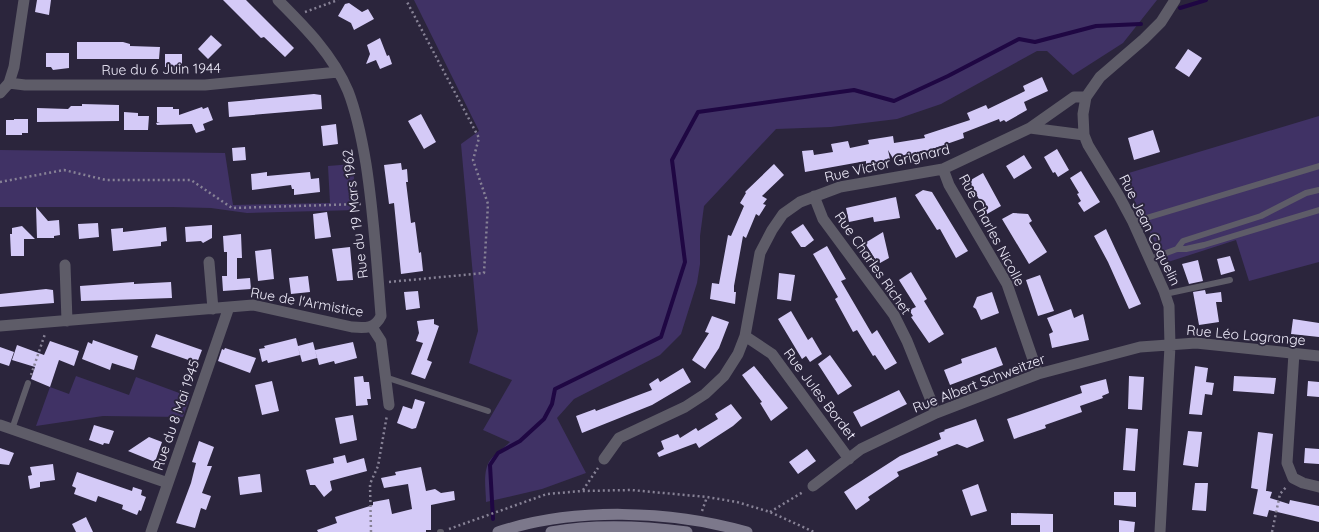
<svg xmlns="http://www.w3.org/2000/svg" width="1319" height="532" font-family="Quicksand,sans-serif">
	<style>
		.green { fill: #403265 }
		.lines { fill: none; stroke-linecap: round; stroke-linejoin: round }
		.stream { stroke: #1f0743; stroke-width: 4 }
		.building { fill: #d4caf7 }
		.path { stroke: #878296; stroke-width: 2.5; stroke-dasharray: 2 3; stroke-linecap: butt }
		.service { stroke: #5e5c68; stroke-width: 6 }
		.minor { stroke: #5e5c68; stroke-width: 11 }
		.secondary { stroke: #7c788b; stroke-width: 11 }
		.labels { text-anchor: middle; dominant-baseline: central; stroke-width: 4; stroke-linejoin: round; paint-order: stroke }
		.street-label { font-size: 14px; fill: #eeebfa; stroke: #2b253c }
	</style>
	<rect width="100%" height="100%" fill="#2b253c"/>
	<path class="green" d="M414,0h743l-34,43 -50,32 -26,-24h-10l-96,53 -44,15 -66,8 -55,2 -72,77 -4,30v28l-3,19 -16,51 -21,21 -86,44 -17,19 29,55 -44,16 -56,13c0,-13 -4,-32 5,-43 5,-6 13,-11 19,-17l-27,-12 29,-50 -43,-17 9,-32 -17,-187 18,-13z
		M1319,116v146l-70,19 -13,-41 -71,23 -43,-88z
		M0,150l225,3 8,52 97,-2 -2,-37 25,-2 3,46 -109,3 -36,-5 -39,-1h-172z
		M76,376l53,19 7,-18 54,20 -7,20 -80,-1 -67,10 14,-39 19,7z"/>
	<g class="lines">
		<path class="stream" d="M1180,8l26,-8
			M493,519l-3,-54 8,-12 22,-12 24,-22 8,-15 3,-15 106,-52 24,-75 -13,-102 26,-48 156,-22 40,11 54,-25 71,-37 16,3 61,-16 45,-2"/>
	</g>
	<path class="building" d="M37,0h14l-2,15 -14,-3z
		M223,0h23l48,48 -9,9 -21,-20 -3,1z
		M349,3l13,9 6,-3 6,10 -20,11 -3,-7 -13,-7 7,-12z
		M211,35l11,10 -14,14 -10,-10z
		M380,38l7,18 2,-1 3,9 -12,5 -4,-9 -10,4 4,-10 -3,-9z
		M77,42h46l7,2v2l30,1 -1,12h-82z
		M1188,49l14,9 -13,19 -14,-9z
		M46,53h23v15l-16,2 -2,-3h-5z
		M165,54h17v16h-11v-3h-6z
		M1042,77l6,14 -24,11 3,8 -21,12 -2,-2 -4,2 -1,-3 -36,14 1,5 -49,17 -19,3 1,7 -9,-15 2,9 -5,2 -19,3v-3l-61,11 -3,-21 11,-1 1,5 19,-3 -2,-8 17,-3 2,7 19,-4 -1,-4 25,-4 1,7 31,-5 -1,-3 46,-15 -3,-7 19,-8 2,4 37,-18 -2,-5z
		M314,94l7,1 1,14 -93,8 -1,-15z
		M82,104l37,1v16l-82,1v-14l31,1 3,-3h11z
		M157,107h16v2h6v6l23,-8 1,2 5,-2 5,13 -10,4 2,6 -9,3 -4,-9 -35,1 -1,-2 4,-1h-3z
		M124,112l14,1v3h11l-1,14h-24z
		M421,114l15,28 -12,7 -16,-28z
		M14,119h14v14h-6v2h-16v-15h8z
		M336,124l2,20 -15,2 -2,-20z
		M1153,130l7,22 -26,8 -6,-22z
		M245,147l1,13 -13,1 -1,-13z
		M1057,149l12,21 -11,7 -3,-5 -2,1 -9,-16z
		M1024,155l8,13 -18,11 -8,-13z
		M401,163l1,7 5,-1 1,13h-2l5,41 4,-1 4,31 2,-1 2,19 -22,3 -7,-71 -5,1 -5,-39z
		M774,164l10,11 -22,21 5,3 -4,5 3,1 -7,11 -3,-2 -10,24 -3,-2 -9,50v6h2l-1,12 -25,-5 2,-16 7,1 9,-49 3,1 13,-30 -4,-3 6,-10 -1,-1z
		M1081,171l19,31 -16,10 -6,-9 3,-2 -4,-7 2,-1 -9,-15z
		M267,172v4l43,-4 1,7 8,-1 1,14 -26,3v-6h-2l-1,-4 -39,5 -1,-16z
		M983,173l18,33 -14,8 -18,-33z
		M923,190l9,2 36,59 -12,7 -16,-29 -3,1 -22,-35z
		M896,197l4,21 -26,4 -1,-5 -24,5 -3,-14z
		M36,207l12,14 11,-1 1,15 -6,1v2h-17z
		M327,212l4,25 -16,2 -2,-25z
		M1013,213l15,1 4,7 -3,2 18,29 -18,12 -27,-45z
		M98,223l1,14 -20,2 -1,-15z
		M803,224l11,16 -9,7h-4l-10,-15z
		M212,225v13l-9,5 -2,-2 -15,1 -1,-15z
		M22,226l13,13h-11v17h-13l-1,-22h2v-6z
		M166,227l1,14 -6,1v4l-48,5 -2,-22 12,-1v4z
		M1106,229l35,75 -12,5 -21,-47 -14,-26z
		M883,232l6,26 -9,5 -3,-5 -2,1 -10,-16z
		M241,234l1,24h-5v21l13,-1 1,11 -28,2 -1,-15h5v-24h-3l-1,-16z
		M827,246l19,33 -5,2 31,53 5,-4 20,33 -12,7 -10,-15 -2,1 -16,-26 -4,2 -18,-33 3,-2 -25,-43z
		M350,247l3,33 -16,1 -5,-32z
		M271,249l3,30 -16,2 -3,-30z
		M1230,256l5,15 -14,4 -4,-16z
		M1198,260l5,21 -14,3 -7,-20z
		M911,272l16,27 -3,2 20,33 -15,9 -18,-26 2,-1 -4,-6 7,-3 -17,-27z
		M779,273l16,2 -4,26 -14,-2z
		M1040,275l14,36 -16,5 -12,-36z
		M308,276l2,16 -19,2 -2,-16z
		M134,282v2l37,-2 1,16 -91,3 -1,-15z
		M46,289l7,1 1,13 -54,4v-13z
		M1205,290l1,4 15,-2 1,10h-6l3,20 -20,3 -6,-33z
		M418,291l2,17 -14,2 -2,-18z
		M992,292l7,21 -18,7 -5,-11 -3,-2 4,-10z
		M1071,309l3,9 9,-4 6,26 -37,8 -3,-14 4,-2 -6,-14z
		M791,311l17,29 4,-3 10,17 -12,8 -4,-6 -4,3 -24,-40z
		M712,316l17,6 -10,26 -14,21 -13,-9 17,-27 -4,-1z
		M434,319v5l5,2 -12,34 5,2 -7,17 -14,-5 12,-31 -7,-2 3,-8 -2,-12z
		M1293,319l26,4v14l-28,-3z
		M156,334l46,16 -5,13 -46,-16z
		M296,338l2,8 15,-4 2,8 38,-8 4,16 -22,6 -1,-3 -15,4 -4,-15 2,8 -15,4 -4,-15 2,8 -32,8 -1,-3 -5,2 -3,-13 6,-1 -1,-2z
		M93,340l45,16 -4,14 -22,-7 -2,7 -28,-11 6,-17 4,2z
		M50,341l29,10 -5,15 -15,-6 -9,27 -19,-8 4,-12 -23,-7 5,-15 27,10z
		M0,347l14,5 -5,14 -9,-3z
		M996,347l7,18 -53,20 -6,-15 18,-7 -1,-4z
		M225,348l31,10 -6,15 -32,-12 4,-12 2,1z
		M830,355l22,31 -14,9 -20,-31z
		M754,366l34,42 -17,13 -11,-18 2,-1 -20,-27z
		M1195,366l13,2 -2,14 8,1 -2,12 -7,-1 -3,21 -13,-1z
		M683,368l8,14 -39,23 -70,28 -6,-17 19,-7 1,2 56,-21 -3,-6 9,-6 2,4z
		M363,376l1,6h5l2,17h-4l1,6 -12,1 -2,-29z
		M1129,376l15,1 -2,33 -14,-1z
		M1234,376l42,2 -2,16 -41,-3z
		M1106,379l3,14 -7,3 1,2 -23,8 2,6 -37,13 1,3 -32,11 -7,-20 75,-26 -2,-7z
		M272,381l7,30 -17,4 -7,-30z
		M1308,381l11,1v15l-12,-1z
		M899,390l8,14 -46,23 -8,-15z
		M415,399l10,3 -9,26 -4,1 -15,-6 6,-17 9,3z
		M731,404l11,14 -9,8 -34,22 -3,-5 -37,14 -2,-4 7,-4 -3,-8 17,-7 2,4 16,-10 2,3 20,-12 -3,-5z
		M353,415l4,25 -17,4 -5,-26z
		M976,419l8,22 -17,7 -10,-4 -20,8 1,3 -41,17 2,4 -31,21 2,3 -14,10 -12,-18 56,-36 41,-17 -2,-6 6,-2 -1,-1z
		M94,425l20,6 -5,13 -5,-1 -1,2 -14,-5z
		M1126,428l12,1 -3,42 -12,-1z
		M1188,431l14,1 -4,35 -15,-2z
		M1258,432l15,2 -7,57 -15,-3z
		M149,437l13,5 -7,20 -27,-11z
		M199,441l15,6 -7,19h5l-10,27 9,3 -5,14 -5,-2 -6,20 -19,-5 15,-40 5,-20 -4,-1z
		M0,448l14,5 -5,12 -9,-1z
		M1305,448l14,1v15l-15,-1z
		M807,449l9,12 -18,13 -9,-12z
		M345,455l2,8 17,-5 3,13 -37,10 2,9 -8,7 -9,-12h-5l-4,-15 28,-7 -1,-5z
		M53,464l2,16 -15,2v5l-10,2 -2,-13 4,-1 -2,-8z
		M421,467l5,24 9,-2 6,4 13,-2 1,9 -24,5v25h-5v2h-108l-1,-2 20,-7 -2,-6 38,-12v-3l16,-3 3,15 20,-5 -4,-25 -24,4 -3,-10 15,-3 -1,-3z
		M77,472l55,19 1,-4 9,3 -1,5 5,2 -5,14 -2,-1 -2,5 -15,-6 1,-4 -25,-9 -2,6 -22,-8 2,-6 -4,-2z
		M260,474l2,18 -22,3 -2,-18z
		M1195,483h13l-2,28 -14,-1z
		M978,484l9,27 -16,5 -9,-26z
		M1258,489l14,3 -2,6 19,6 1,-4 29,6v16l-50,-12 -2,7 -14,-3z
		M1114,492h22v15l-22,-2z
		M1011,513l42,1v18h-13v-7h-29z
		M86,517l7,15h-17l-4,-8z
		M1119,520l16,2 -1,10h-15z"/>
	<g class="lines">
		<path class="path" d="M305,12l33,-12
			M0,182l64,-12 42,10h85l41,28 129,-4
			M389,282l95,-9 4,-69 -15,-44 6,-22 -73,-138
			M31,375l14,-41
			M583,490l15,-22
			M702,511l5,-14
			M770,512l33,-20
			M449,529l98,-35 35,-3 49,-1 76,7 30,5 33,10 44,20
			M371,532l-1,-48 8,-18 9,-51
			M1272,532l8,-38 7,-8"/>
		<path class="service" d="M1133,222l186,-56
			M1177,249l6,-8 78,-25 45,-23 13,-3
			M1150,259l27,-10h9l18,-4 115,-35
			M1165,294l65,-14
			M385,377l103,34
			M12,429l16,-46
			M440,532h1"/>
		<path class="minor" d="M9,83l16,2h180l133,-13
			M0,93l9,-10 5,-16 10,-67
			M1030,128l54,7
			M943,169l6,16 58,99 31,90
			M814,196l9,23 71,96 13,26 29,72
			M209,262l4,47
			M65,265l2,56
			M0,326l253,-21 99,22c13,1 23,2 29,-11 -4,-51 -7,-101 -15,-152 -4,-24 -9,-50 -18,-73 -15,-36 -43,-64 -70,-91
			M372,327l9,14 8,64
			M745,336l27,18 77,105
			M1294,353l-7,110 6,15 10,5 16,4
			M0,425l168,58
			M604,459l15,-21 66,-31 20,-13 19,-18 14,-22 7,-18 15,-83 12,-23 11,-16 17,-12 40,-15 103,-18 87,-41 44,-31h12
			M813,486l48,-37 75,-36 102,-39 102,-27 56,-4 123,13
			M151,532l78,-225
			M1160,532l10,-186 -1,-40 -5,-15 -31,-69 -14,-26 -31,-51 -4,-10 -1,-21 3,-17 14,-20 44,-38 17,-17 14,-22"/>
		<path class="secondary" d="M498,532c76,-25 172,-22 249,0
			M551,532c44,-8 91,-6 136,0"/>
	</g>
	<g class="labels">
		<g class="street-label">
			<text transform="translate(161 69) rotate(-1)">Rue du 6 Juin 1944</text>
			<text transform="translate(887 163) rotate(-13)">Rue Victor Grignard</text>
			<text transform="translate(355 214) rotate(-97)">Rue du 19 Mars 1962</text>
			<text transform="translate(992 230) rotate(62)">Rue Charles Nicolle</text>
			<text transform="translate(1150 230) rotate(64)">Rue Jean Coquelin</text>
			<text transform="translate(873 263) rotate(55)">Rue Charles Richet</text>
			<text transform="translate(307 302) rotate(10)">Rue de l'Armistice</text>
			<text transform="translate(1246 335) rotate(5)">Rue Léo Lagrange</text>
			<text transform="translate(979 383) rotate(-21)">Rue Albert Schweitzer</text>
			<text transform="translate(820 394) rotate(53)">Rue Jules Bordet</text>
			<text transform="translate(176 415) rotate(-71)">Rue du 8 Mai 1945</text>
		</g>
	</g>
</svg>
